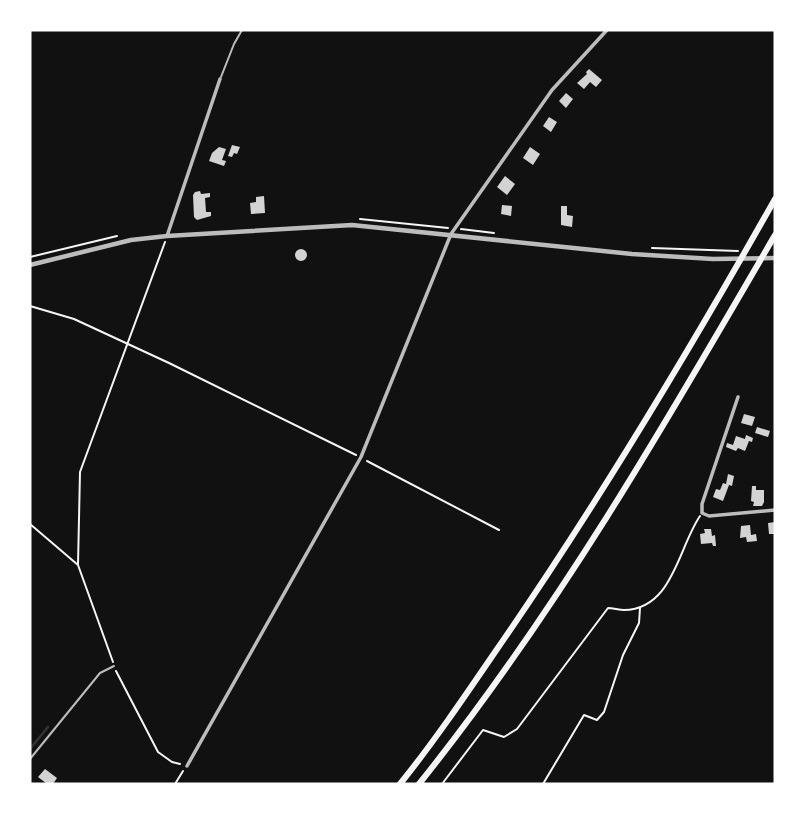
<svg xmlns="http://www.w3.org/2000/svg" width="805" height="814" font-family="'Roboto Serif',serif">
	<style>
		.lines { fill: none; stroke-linecap: round; stroke-linejoin: round }
		.stream { stroke: #333; stroke-width: 2.5 }
		.building { fill: #d3d3d3 }
		.path { stroke: #f5f5f5; stroke-width: 2 }
		.service { stroke: #bcbcbc; stroke-width: 2 }
		.minor { stroke: #bcbcbc; stroke-width: 3.5 }
		.tertiary { stroke: #bcbcbc; stroke-width: 4.5 }
		.motorway { stroke: #f5f5f5; stroke-width: 6 }
	</style>
	<rect width="100%" height="100%" fill="#111"/>
	<g class="lines">
		<path class="stream" d="M30,749l18,-22"/>
	</g>
	<path class="building" d="M589,69l13,11 -6,7 -6,-5 -6,7 -7,-6 10,-9 -1,-2z
		M566,93l7,6 -7,9 -7,-7z
		M549,117l8,5 -6,10 -8,-6z
		M232,145l8,2 -3,7 -3,-1 -2,4 -4,-1z
		M219,147l7,2 -4,11 4,1 -2,5 -15,-5 3,-8z
		M530,147l10,7 -7,11 -10,-7z
		M505,176l10,8 -8,11 -10,-8z
		M200,191l1,3 9,-1v4l-5,1 1,14h5v4l-14,4 -3,-3 -1,-22 2,-3z
		M264,196l1,17 -14,1 -1,-11 6,-1v-5z
		M502,205l10,1 -1,10 -10,-2z
		M561,206h6v9l6,1 -1,11 -11,-2z
		M295 255a6 6 0 1 1 12 0a6 6 0 1 1-12 0Z
		M744,414l11,3 -3,9 -11,-3z
		M757,427l13,4 -2,6 -13,-4z
		M746,435l7,3 -1,4 -3,-1 -4,10 -7,-3 -2,3 -10,-4 1,-4 6,2 3,-9 9,3z
		M728,474l6,2 -2,10 -3,-1 -6,16 -10,-4 3,-8 4,1 3,-7 3,1z
		M752,486h4v4h8v12l-2,4h-9l1,-4 -3,-1z
		M775,522v12h-6l-1,-11z
		M750,525l1,10 5,-1 1,7 -10,1 -1,-5 -6,1 1,-12z
		M704,529h7l1,7 3,-1 1,11h-3l-1,-3 -11,1 -1,-10 5,-1z
		M45,769l12,9 -4,6h-6l-9,-7z"/>
	<g class="lines">
		<path class="path" d="M360,219l88,9
			M461,229l33,4
			M652,248l86,3
			M30,257l87,-21
			M30,306l44,13 95,44 187,92
			M367,461l132,69
			M30,524l48,41 35,97
			M78,565l2,-93 85,-230
			M116,671l42,81 14,10 8,2
			M175,784l8,-13
			M442,784l41,-54 21,7 13,-8 91,-121c5,0 11,2 16,2 49,-1 54,-62 76,-94
			M543,784l41,-69 13,5 7,-8 19,-57 16,-32 1,-15"/>
		<path class="service" d="M221,77l13,-33 8,-14
			M30,759l70,-86 14,-7"/>
		<path class="minor" d="M167,236l53,-157
			M738,397l-36,107v9l7,3 66,-6
			M187,766l174,-309 90,-223 101,-144 55,-60"/>
		<path class="tertiary" d="M30,265l101,-25 36,-4 185,-11 280,29 81,5 62,-1"/>
		<path class="motorway" d="M400,784c33,-41 63,-85 93,-129 102,-147 194,-300 282,-456
			M419,784c137,-171 247,-361 356,-549"/>
	</g>
	<rect width="805" height="814" fill="none" stroke="#ffffff" stroke-width="63"/>
</svg>
